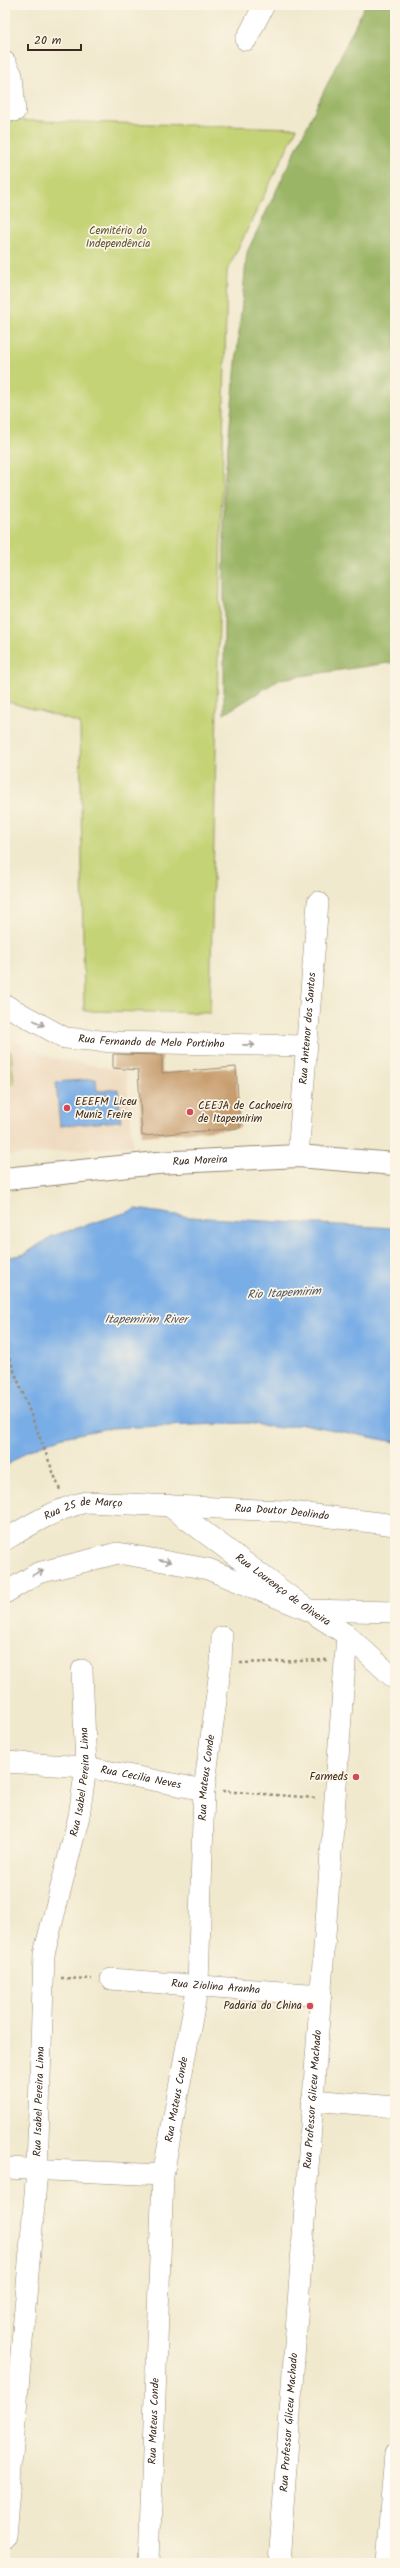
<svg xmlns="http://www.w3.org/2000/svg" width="400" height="2568" font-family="Kalam,sans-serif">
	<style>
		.built { fill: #edd7bb }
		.green { fill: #c4d375; stroke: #807e4a }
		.forest { fill: #9bb566; stroke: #6b7042 }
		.water { fill: #79ade6; stroke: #5a6c82 }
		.building { fill: #c89e6f }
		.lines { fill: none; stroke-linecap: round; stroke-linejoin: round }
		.minor-casing { stroke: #968a76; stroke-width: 22 }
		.major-casing { stroke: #968a76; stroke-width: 24 }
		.path { stroke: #968a76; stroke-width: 2.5; stroke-dasharray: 3 3; stroke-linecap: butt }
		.minor { stroke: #fff; stroke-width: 21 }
		.major { stroke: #fff; stroke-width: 22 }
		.oneway { stroke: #a79f9a }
		.poi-dot { fill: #d1495b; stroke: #fcf5e5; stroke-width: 1.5 }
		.labels { text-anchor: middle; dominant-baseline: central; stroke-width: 3.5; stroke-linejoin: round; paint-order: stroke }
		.park-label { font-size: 11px; fill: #5d5434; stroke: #fcf5e5 }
		.street-label { font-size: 11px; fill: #3b2a1e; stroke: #fcf5e5 }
		.poi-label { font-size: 11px; fill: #3b2a1e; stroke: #fcf5e5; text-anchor: start }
		.water-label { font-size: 12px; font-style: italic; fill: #515864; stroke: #fcf5e5 }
	</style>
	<rect width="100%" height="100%" fill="#fcf5e5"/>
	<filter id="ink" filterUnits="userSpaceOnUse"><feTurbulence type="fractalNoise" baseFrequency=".025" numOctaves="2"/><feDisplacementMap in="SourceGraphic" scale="8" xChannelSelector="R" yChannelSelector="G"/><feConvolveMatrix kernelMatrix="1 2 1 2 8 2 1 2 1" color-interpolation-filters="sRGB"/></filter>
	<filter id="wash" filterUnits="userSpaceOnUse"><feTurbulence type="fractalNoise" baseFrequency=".012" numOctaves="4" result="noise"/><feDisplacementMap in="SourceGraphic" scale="16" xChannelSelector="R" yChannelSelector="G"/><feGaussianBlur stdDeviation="0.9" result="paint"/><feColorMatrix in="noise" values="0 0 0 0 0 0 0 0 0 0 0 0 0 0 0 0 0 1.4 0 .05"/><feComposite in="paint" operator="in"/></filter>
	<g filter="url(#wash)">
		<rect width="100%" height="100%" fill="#f1e9ce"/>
		<path class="built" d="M5,1035l46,23 75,13 7,74 -128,11z"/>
		<path class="green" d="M5,120l292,8 -70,143 -17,742 -126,-2 -4,-288 -75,-22z
			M5,1052h6l3,32h-9z"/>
		<path class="forest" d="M365,5h30v657l-115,17 -56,35v-229l23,-233z"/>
		<path class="water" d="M96,1079l1,12 21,-2 3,32 -61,5 -4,-44z
			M137,1209l52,8 206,11v214l-92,-18 -23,4 -32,-5 -139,5 -46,9 -36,14 -22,16v-209l20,-4 27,-18z"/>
		<g id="blocks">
			<path class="building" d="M113,1054l49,1v18l74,-6 4,61 -98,8 -4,-66 -25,-2z"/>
		</g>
	</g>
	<g filter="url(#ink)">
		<use href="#blocks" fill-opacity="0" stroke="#968a76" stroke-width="1"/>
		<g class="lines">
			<g class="minor-casing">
				<g id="minor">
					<path d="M246,40l18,-35"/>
					<path d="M5,62l7,13 3,36"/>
					<path id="s1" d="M5,1005l60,33 49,4 191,4"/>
					<path id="s2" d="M298,1156l20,-254"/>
					<path id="s3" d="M168,1505l140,105 39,25 48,44"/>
					<path id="s4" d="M5,1540c26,-16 51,-31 81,-38l197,9 112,14"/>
					<path d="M5,1593l33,-20 80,-20 90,16 100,41 87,2"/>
					<path id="s5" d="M5,1762l81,5 118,23"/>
					<path id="s6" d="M111,1979l210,16"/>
					<path d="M312,2100l83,7"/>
					<path d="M5,2168l158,7"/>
					<path id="s7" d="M5,2536l32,-365 7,-217 35,-138 7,-49 -4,-97"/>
					<path id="s8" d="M149,2563l14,-388 35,-190 6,-195 17,-127 1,-26"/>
					<path id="s9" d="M279,2563l68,-928"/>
					<path d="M386,2563l9,-109"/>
				</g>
			</g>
			<g class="major-casing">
				<g id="major">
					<path id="s10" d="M5,1179l152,-16 141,-7 97,8"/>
				</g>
			</g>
			<path class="path" d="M5,1347l55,143
				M240,1663l87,-3
				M222,1791l95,7
				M61,1978l31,1"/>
			<use href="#minor" class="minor"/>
			<use href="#major" class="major"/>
		</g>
		<defs><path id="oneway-shaft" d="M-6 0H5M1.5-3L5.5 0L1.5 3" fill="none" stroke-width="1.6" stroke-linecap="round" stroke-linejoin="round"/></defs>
		<g class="oneway">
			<use href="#oneway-shaft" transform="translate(39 1023) rotate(28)"/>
			<use href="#oneway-shaft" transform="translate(249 1045) rotate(1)"/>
			<use href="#oneway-shaft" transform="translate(165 1561) rotate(11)"/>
			<use href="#oneway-shaft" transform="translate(38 1573) rotate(-23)"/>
		</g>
	</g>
	<g class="poi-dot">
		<circle cx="67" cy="1108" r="4"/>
		<circle cx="190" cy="1112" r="4"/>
		<circle cx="356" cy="1777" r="4"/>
		<circle cx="310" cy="2006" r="4"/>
	</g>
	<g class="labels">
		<g class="park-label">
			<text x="118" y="231">Cemitério do<tspan x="118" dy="13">Independência</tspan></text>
		</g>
		<g class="street-label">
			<text stroke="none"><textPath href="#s2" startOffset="128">Rua Antenor dos Santos</textPath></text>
			<text stroke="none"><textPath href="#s1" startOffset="155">Rua Fernando de Melo Portinho</textPath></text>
			<text stroke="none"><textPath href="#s10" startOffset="196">Rua Moreira</textPath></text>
			<text stroke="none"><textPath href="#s4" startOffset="86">Rua 25 de Março</textPath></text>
			<text stroke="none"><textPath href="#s4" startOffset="286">Rua Doutor Deolindo</textPath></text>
			<text stroke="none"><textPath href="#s3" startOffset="143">Rua Lourenço de Oliveira</textPath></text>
			<text stroke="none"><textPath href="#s8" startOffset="789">Rua Mateus Conde</textPath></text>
			<text stroke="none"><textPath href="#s5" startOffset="137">Rua Cecilia Neves</textPath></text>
			<text stroke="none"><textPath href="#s7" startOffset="760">Rua Isabel Pereira Lima</textPath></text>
			<text stroke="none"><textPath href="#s6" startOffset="105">Rua Ziolina Aranha</textPath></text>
			<text stroke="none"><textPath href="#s8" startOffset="465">Rua Mateus Conde</textPath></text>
			<text stroke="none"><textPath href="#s9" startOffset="465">Rua Professor Gliceu Machado</textPath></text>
			<text stroke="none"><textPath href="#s7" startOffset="436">Rua Isabel Pereira Lima</textPath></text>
			<text stroke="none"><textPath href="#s8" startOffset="142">Rua Mateus Conde</textPath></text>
			<text stroke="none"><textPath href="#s9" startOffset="141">Rua Professor Gliceu Machado</textPath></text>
		</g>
		<g class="poi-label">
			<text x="75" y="1102">EEEFM Liceu<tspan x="75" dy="13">Muniz Freire</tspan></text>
			<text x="198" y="1106">CEEJA de Cachoeiro<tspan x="198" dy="13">de Itapemirim</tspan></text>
			<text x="348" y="1777" text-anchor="end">Farmeds</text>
			<text x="302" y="2006" text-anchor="end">Padaria do China</text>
		</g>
		<g class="water-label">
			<text transform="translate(284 1293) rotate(-3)">Rio Itapemirim</text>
			<text x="146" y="1319">Itapemirim River</text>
		</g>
	</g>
	<rect width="400" height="2568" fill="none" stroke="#fcf5e5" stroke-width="20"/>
	<path d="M28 44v6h53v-6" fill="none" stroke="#3b2a1e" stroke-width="2"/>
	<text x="34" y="44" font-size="12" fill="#3b2a1e" stroke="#fcf5e5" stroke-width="3" paint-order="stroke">20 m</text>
</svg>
